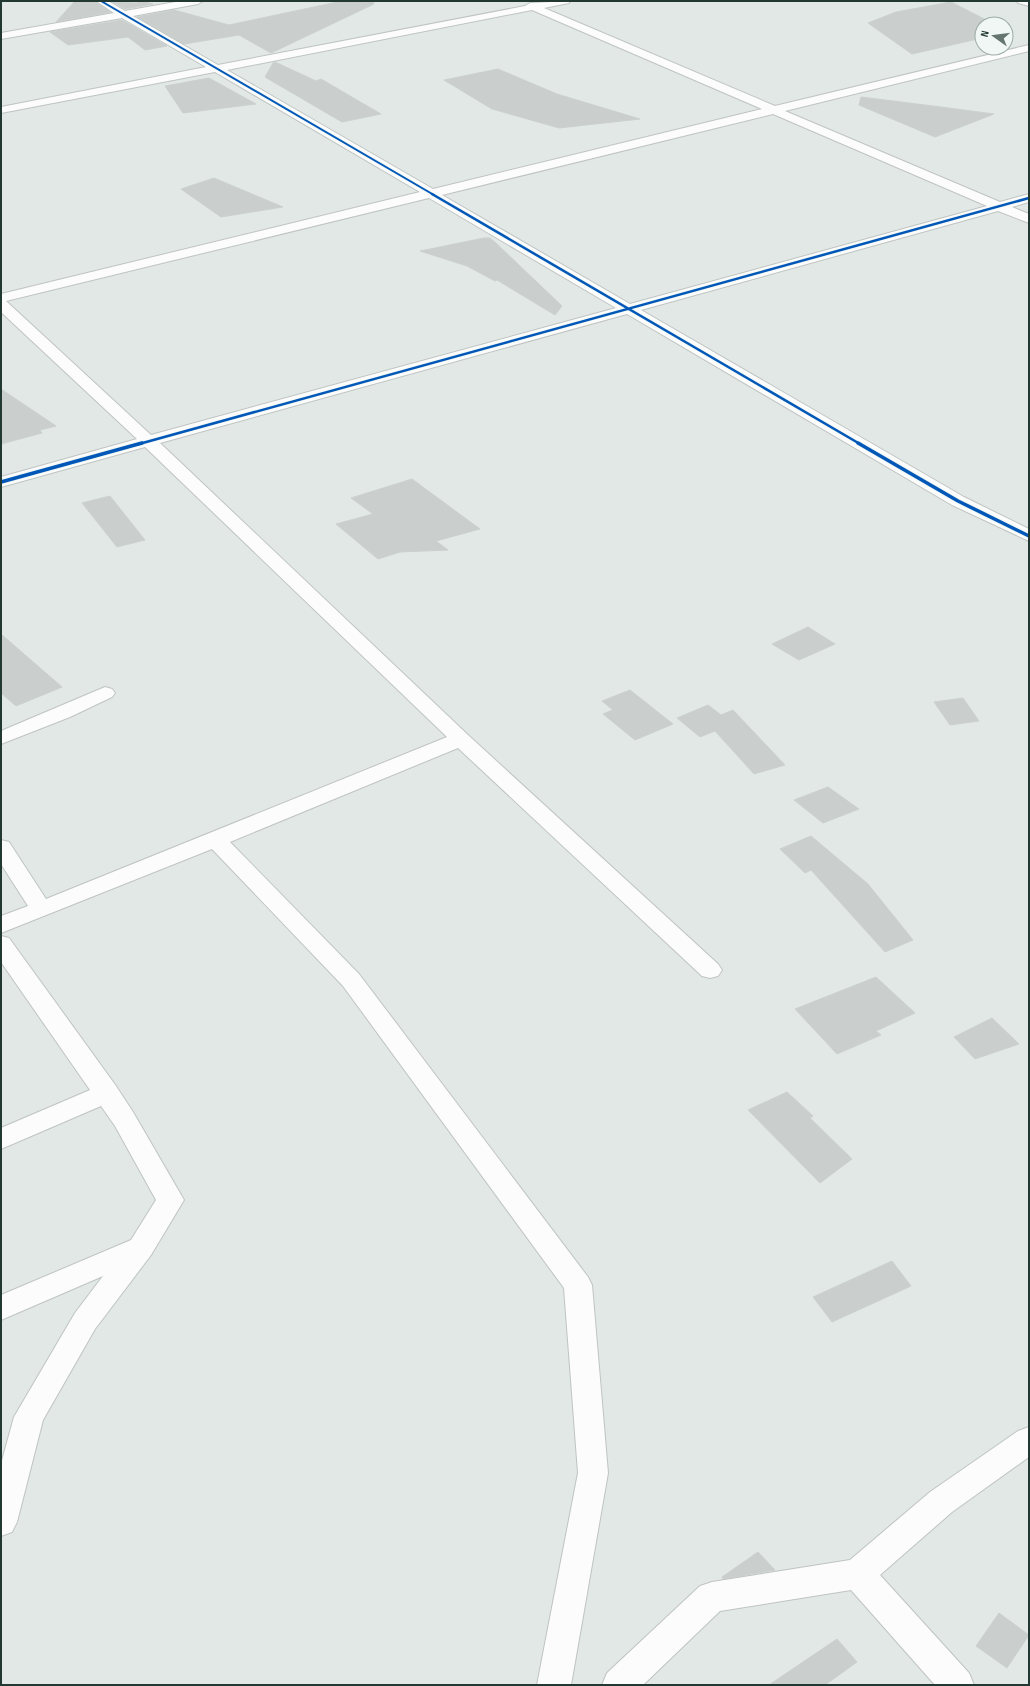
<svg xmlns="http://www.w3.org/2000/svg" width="1030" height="1686" font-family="'Sofia Sans Condensed',sans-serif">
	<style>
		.building { fill: #cacfcd; stroke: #cbd1ce }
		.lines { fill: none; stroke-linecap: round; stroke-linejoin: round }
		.street-casing { stroke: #bfc4c2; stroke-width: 2 }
		.street { fill: #fbfcfb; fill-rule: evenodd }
		.cycleway-far2-casing { stroke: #f0f7f4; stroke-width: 3.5 }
		.cycleway-far1-casing { stroke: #f0f7f4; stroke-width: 4 }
		.cycleway-casing { stroke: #f0f7f4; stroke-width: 5.5 }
		.cycleway-far2 { stroke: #0057b8; stroke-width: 2 }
		.cycleway-far1 { stroke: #0057b8; stroke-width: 2.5 }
		.cycleway { stroke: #0057b8; stroke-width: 3.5 }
	</style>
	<rect width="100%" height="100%" fill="#e2e8e5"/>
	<path class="building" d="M75,1l20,1 15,10 -54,10z
		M141,1l12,3 -28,5 -12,-7 23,1z
		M342,1h31l1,3 -103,49 -32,-18 -55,9 -47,-27 37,-7 55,15z
		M951,2l43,22h-12v14l-70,16 -44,-31 28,-11z
		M122,20l45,26 -22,4 -17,-13 -60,8 -18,-13z
		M275,62l41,19 5,-2 60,35 -39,8 -77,-45 8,-14z
		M498,69l59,25 83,25 -81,9 -67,-19 -48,-29z
		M209,78l47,26 -73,9 -18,-27z
		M861,97l80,10 53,7 -59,23 -76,-32z
		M214,178l69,29 -62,10 -40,-28z
		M484,238h6l7,6 65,62 -7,9 -58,-35 -2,1 -28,-15 -47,-15z
		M1,389l55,37 -16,4 2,3 -41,11z
		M412,479l68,50 -44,12 12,9 -48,2 -22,7 -42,-35 37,-10 -22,-16z
		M110,496l35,44 -28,7 -35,-44z
		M808,627l27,17 -36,16 -27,-16z
		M1,634l61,53 -46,19 -15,-13z
		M630,690l43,34 -38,16 -32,-26 10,-4 -11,-9z
		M963,698l16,23 -29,4 -16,-23z
		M708,705l13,10 12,-5 52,55 -31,9 -39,-43 -15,6 -23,-19z
		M828,787l31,22 -36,14 -29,-23z
		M811,836l57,48 45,56 -28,12 -74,-82 -6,3 -25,-24z
		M876,977l39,36 -39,18 5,4 -44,19 -42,-45z
		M992,1018l27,26 -44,15 -21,-22z
		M787,1092l26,24 -3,2 42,41 -32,24 -72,-73z
		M892,1261l19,25 -79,36 -19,-25z
		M758,1552l17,18 -52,9 -1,-2z
		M999,1613l30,22 -22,33 -31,-22z
		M837,1639l20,23 -32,23h-56z"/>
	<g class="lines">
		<g class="street-casing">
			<path id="street" d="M96,1h12l17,10 56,-10h22l-5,3 -65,12 85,49 307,-59 5,-3 40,-2 -1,2 -25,5 231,98 254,-61v6l-244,60 215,91 29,-8v8l-17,5 17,7v9l-31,-12 -357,99 323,187 65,32v12l-77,-36 -325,-191 -467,129 308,292 250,229 4,6 -4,6 -8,2 -8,-2 -244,-228 -228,94 129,132 229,303 4,8 16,188 -37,212h-34l41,-212 -14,-185 -221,-302 -131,-137 -211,84v-17l27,-10 -27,-42v-24l8,2 37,57 401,-162 -302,-290 -144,40v-10l136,-38 -136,-127v-18l419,-102 -205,-120 -214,41v-6l205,-40 -84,-49 -121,21v-6l113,-20zM532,10l230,99 -329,80 -206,-119zM773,114l214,92 -357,98 -188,-109zM429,198l187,110 -465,127 -145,-134z
				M1017,1h12v5l-11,-3z
				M105,687l7,2 3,4 -3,4 -42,20 -69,27v-13z
				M1,936l8,2 107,148 17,26 51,88 -33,55 -56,74 -52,91 -26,102 -5,10 -11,4v-72l13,-47 61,-104 28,-37 -102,44v-25l130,-55 25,-40 -41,-74 -14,-20 -100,43v-21l89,-38 -89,-128z
				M1029,1427v30l-77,55 -72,63 89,98 5,12h-39l-84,-95 -131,21 -77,74h-41l5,-12 93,-87 12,-4 138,-22 80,-68 88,-61z"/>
		</g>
		<use href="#street" class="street"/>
		<g class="cycleway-far2-casing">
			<path id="cycleway-far2" d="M101,1l333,194"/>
		</g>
		<g class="cycleway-far1-casing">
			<path id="cycleway-far1" d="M432,194l428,250
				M139,444l890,-246"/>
		</g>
		<g class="cycleway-casing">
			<path id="cycleway" d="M858,443l100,58 71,35
				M1,482l141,-39"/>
		</g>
		<use href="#cycleway-far2" class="cycleway-far2"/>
		<use href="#cycleway-far1" class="cycleway-far1"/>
		<use href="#cycleway" class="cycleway"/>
	</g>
	<rect width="1030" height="1686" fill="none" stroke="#223933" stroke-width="4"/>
	<g transform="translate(994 36) rotate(284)"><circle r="19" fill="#f0f7f4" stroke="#9eaba7"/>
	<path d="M0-3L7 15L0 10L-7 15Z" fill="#657671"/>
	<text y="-6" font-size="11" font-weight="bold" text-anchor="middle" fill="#223933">N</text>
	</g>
</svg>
